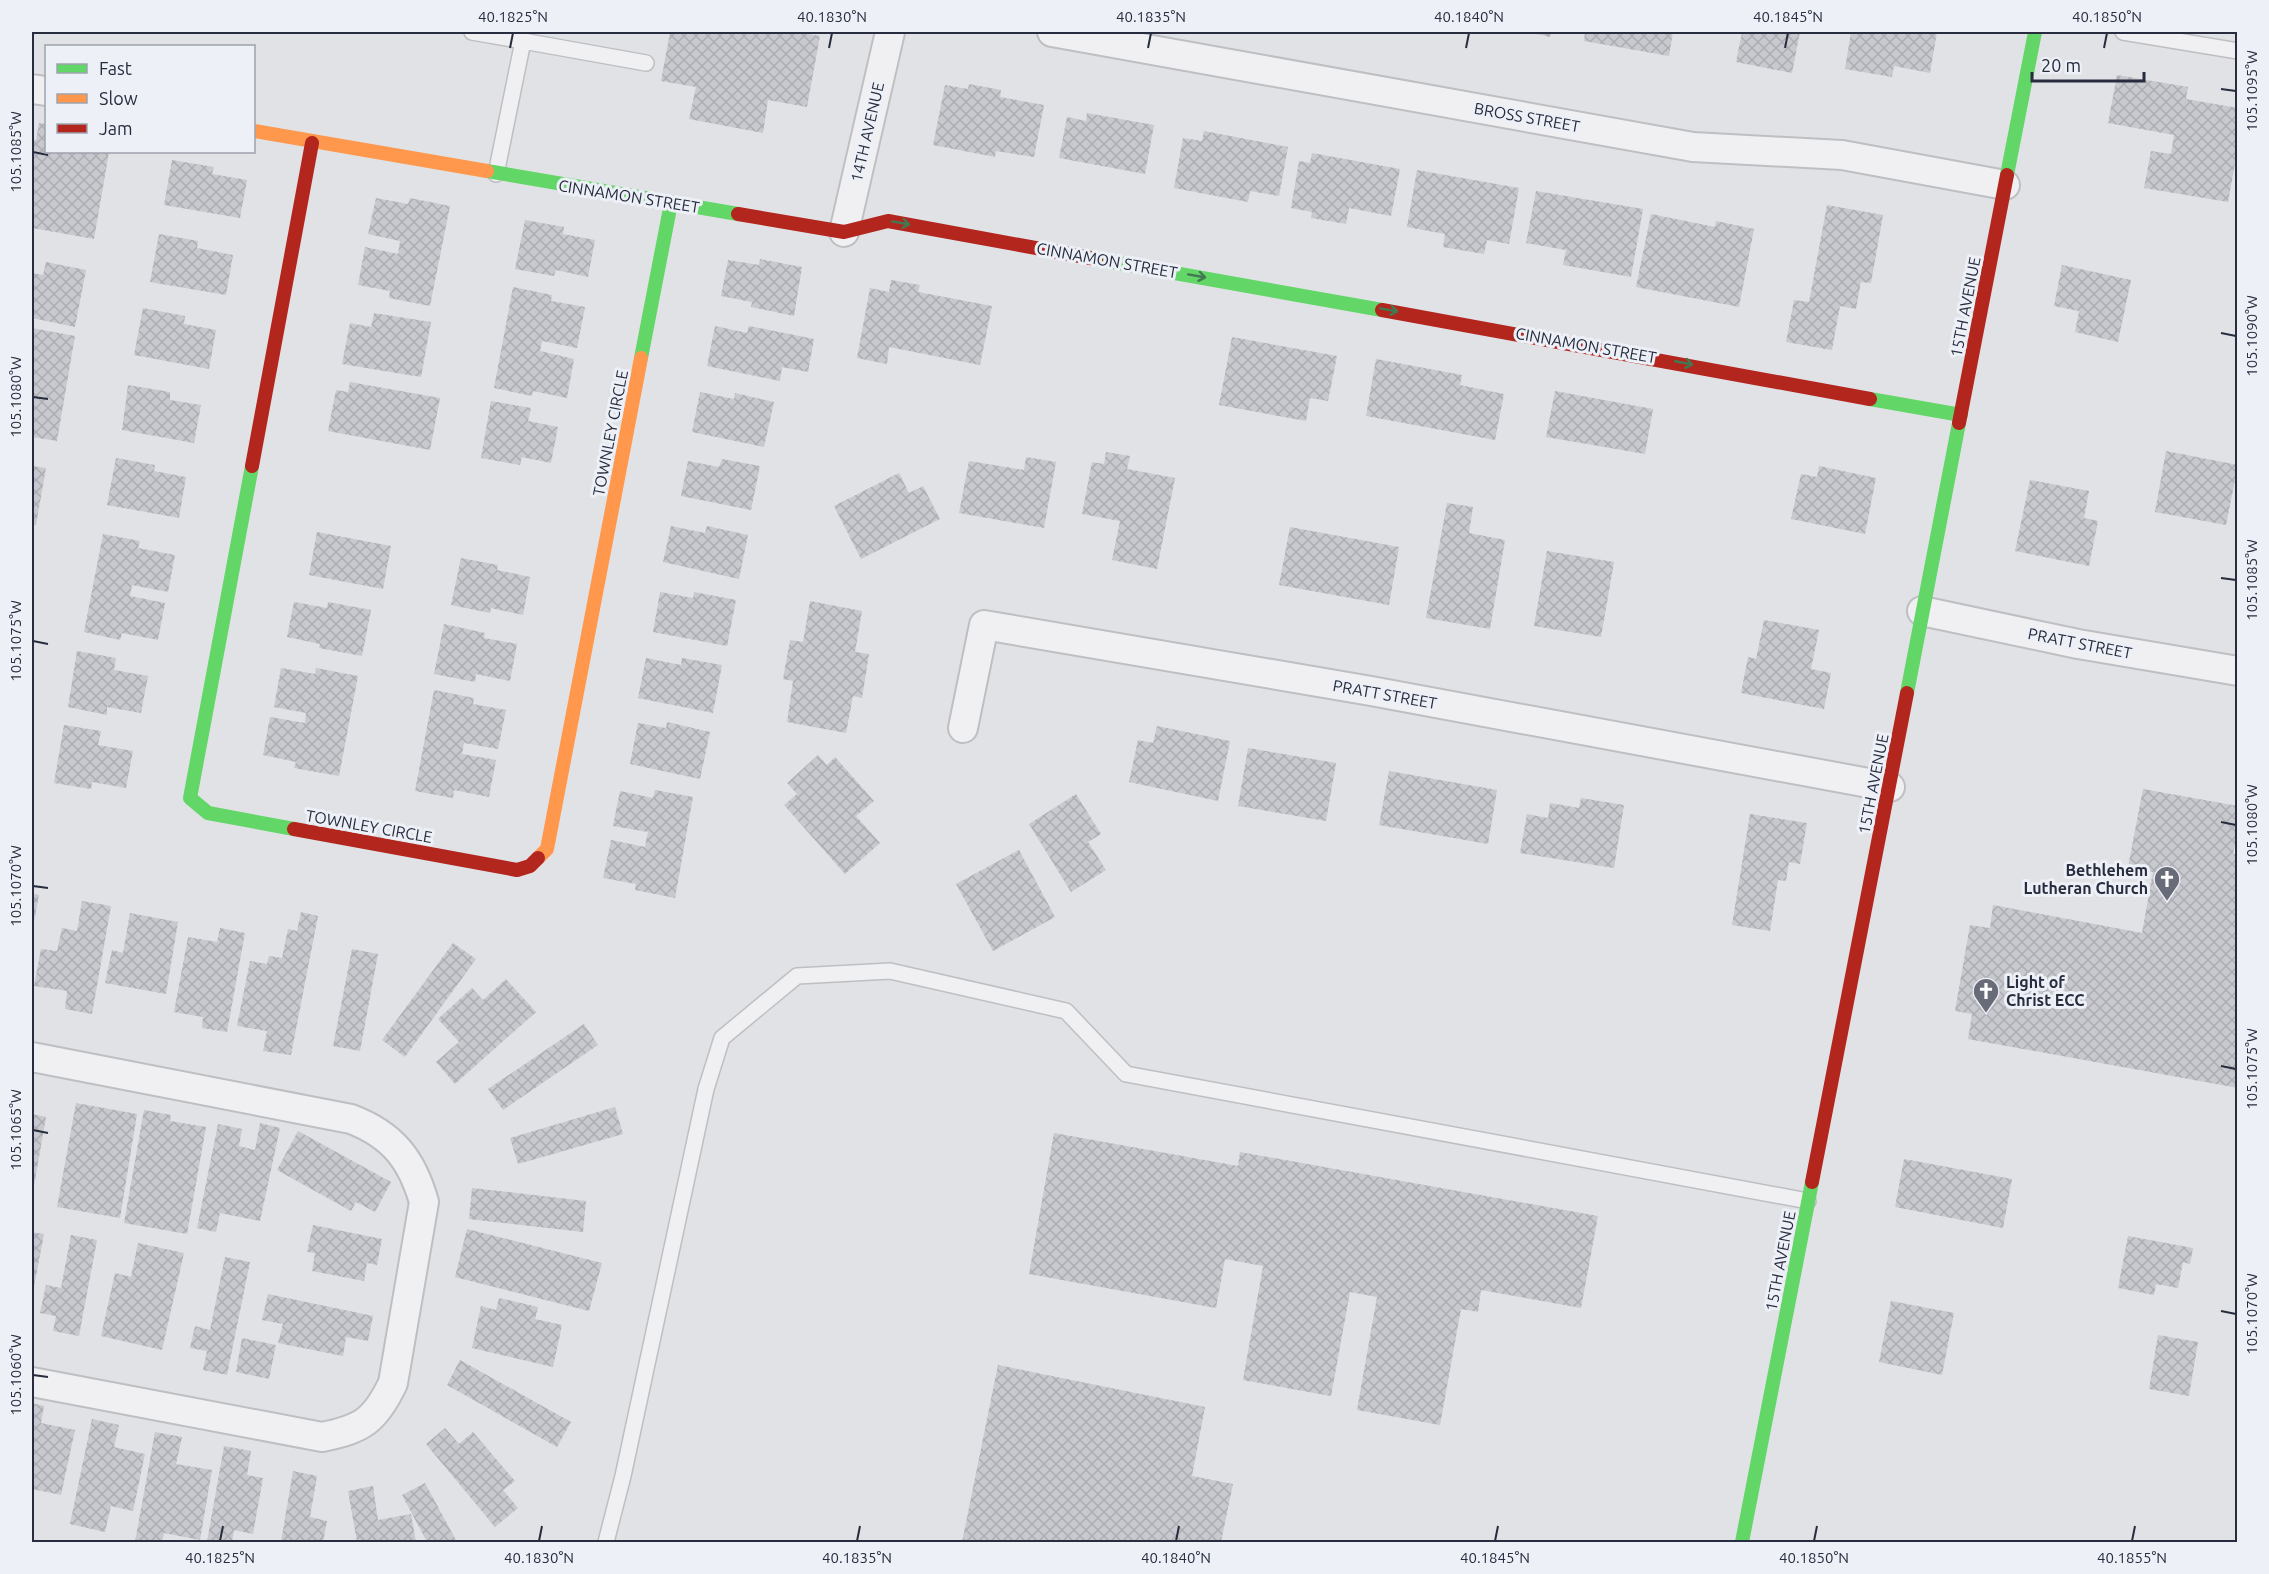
<svg xmlns="http://www.w3.org/2000/svg" width="2269" height="1574" font-family="Ubuntu,sans-serif">
	<style>
		.building { fill: url(#building-cross-hatch) }
		.lines { fill: none; stroke-linecap: round; stroke-linejoin: round }
		.lane-casing { stroke: #bdbfc3; stroke-width: 18 }
		.street-casing { stroke: #bdbfc3; stroke-width: 32 }
		.lane { stroke: #f0f0f2; stroke-width: 15 }
		.street { stroke: #f0f0f2; stroke-width: 28 }
		.fast { stroke: #63d668; stroke-width: 14 }
		.slow { stroke: #ff974d; stroke-width: 14 }
		.jam { stroke: #b3261e; stroke-width: 14 }
		.oneway { stroke: #427951 }
		.ticks { fill: none; stroke: #272d3f; stroke-width: 2 }
		.labels { text-anchor: middle; dominant-baseline: central; stroke-width: 6; stroke-linejoin: round; paint-order: stroke }
		.street-label { font-size: 16px; fill: #272d3f; stroke: #edf0f6 }
		.poi-label { font-size: 16px; font-weight: bold; fill: #272d3f; stroke: #edf0f6; text-anchor: end }
		.neatline { fill: none; stroke: #272d3f; stroke-width: 2 }
		.ticks-label { font-size: 15px; text-anchor: middle; fill: #272d3f }
	</style>
	<defs>
		<pattern id="building-cross-hatch" width="8" height="8" patternUnits="userSpaceOnUse" patternTransform="scale(1.5)"><rect width="8" height="8" fill="#c7c9ce"/><path d="M0 0l8 8M0 8l8-8" fill="none" stroke="#abadb2"/></pattern>
	</defs>
	<rect width="100%" height="100%" fill="#e0e2e6"/>
	<path class="building" d="M670,32h126l24,4 -13,71 -39,-7 -5,33 -74,-14 7,-32 -35,-6z
		M1528,32h23l-1,5z
		M1585,32h88l-4,24 -85,-15z
		M1742,32h58l-8,41 -56,-11z
		M1851,32h86l-7,41 -36,-7 -2,11 -47,-8z
		M2117,75l71,12 -2,12 52,9v39l-10,55 -84,-14 7,-37 20,3 3,-19 -66,-12z
		M969,84l32,6 -1,7 44,8 -10,52 -38,-6 -1,6 -62,-12 12,-60 23,4z
		M1087,113l67,12 -9,49 -86,-16 8,-41 19,4z
		M39,123l7,1v28h63l-15,87 -62,-11v-88h4z
		M1204,131l84,16 -9,49 -29,-5 -2,11 -74,-14 9,-50 19,3z
		M1312,153l88,16 -9,47 -42,-8 -3,16 -35,-6 1,-6 -21,-4 8,-47 11,2z
		M172,160l42,7 -2,7 35,6 -7,38 -76,-13z
		M1417,170l102,18 -10,56 -22,-4 -3,14 -41,-7 2,-13 -38,-7z
		M1536,191l107,18 -12,68 -68,-12 3,-15 -40,-7z
		M376,198l32,6 2,-6 40,8 -20,100 -41,-8 1,-7 -32,-6 7,-38 33,7 2,-13 -32,-7z
		M1827,205l56,10 -12,68 -10,-1 -5,27 -16,-3 -8,44 -46,-8 8,-42 15,2z
		M1651,214l64,13 1,-6 38,8 -15,78 -103,-20z
		M525,220l39,7 -1,7 32,6 -7,37 -32,-7 -2,6 -39,-7z
		M159,234l39,7 -1,7 36,7 -7,40 -76,-13z
		M760,259l42,8 -8,49 -43,-9 1,-5 -31,-6 7,-36 31,5z
		M46,262l40,8 -11,57 -43,-9v-45l11,2z
		M2062,265l69,15 -13,62 -43,-10 4,-21 -25,-5z
		M891,280l29,5 -2,7 74,14 -12,59 -91,-18 -2,17 -30,-6 13,-70 19,4z
		M513,287l39,8 -1,6 34,6 -8,41 -35,-7 -2,10 34,8 -7,39 -34,-7 -1,5 -38,-8z
		M143,308l42,8 -1,8 32,6 -7,39 -75,-14z
		M374,313l57,9 -10,55 -79,-13 8,-41 21,4z
		M715,326l32,7 2,-7 65,13 -6,33 -26,-5 -2,14 -73,-15z
		M32,328l43,8 -18,105 -25,-4z
		M1232,337l105,19 -9,45 -18,-3 -4,23 -87,-16z
		M1376,359l86,16 -2,10 44,9 -9,46 -129,-24z
		M350,382l90,16 -10,52 -102,-19 8,-41 12,2z
		M128,385l42,7v8l31,5 -7,38 -72,-13z
		M1555,391l98,18 -8,45 -99,-17z
		M700,392l34,7 1,-6 39,9 -10,45 -72,-15z
		M491,401l40,7 -3,13 30,6 -7,36 -29,-6 -2,8 -39,-7z
		M2166,451l72,14 -12,60 -71,-13z
		M1106,452l24,4 -3,13 48,9 -18,91 -45,-9 8,-39 -38,-7 10,-52 12,2z
		M1026,457l30,5 -12,66 -85,-15 10,-52 55,9z
		M116,458l39,7 -1,6 32,6 -7,41 -72,-13z
		M722,459l38,7 -9,44 -70,-14 7,-35 31,6z
		M32,466l14,2 -10,57h-4z
		M1819,466l57,12 -11,56 -74,-15 10,-45 16,3z
		M899,473l10,20 14,-7 17,33 -79,40 -27,-53z
		M2030,480l59,11 -5,27 14,3 -9,45 -74,-15z
		M1447,503l26,4 -4,26 36,7 -15,89 -64,-11z
		M671,526l34,7 2,-7 41,9 -9,44 -76,-17z
		M1290,527l109,20 -10,58 -110,-20z
		M317,532l74,14 -8,43 -74,-14z
		M103,534l37,7 -2,7 37,7 -7,37 -36,-7 -2,11 35,7 -7,37 -36,-7 -2,7 -36,-8z
		M1547,551l67,11 -13,75 -67,-11z
		M461,558l37,7 -1,5 33,7 -7,38 -32,-7 -1,5 -39,-8z
		M660,592l33,6 1,-6 42,8 -9,46 -74,-14z
		M810,601l52,10 -7,41 14,2 -7,44 -9,-2 -7,37 -59,-11 6,-41 -10,-2 7,-39 13,2z
		M294,602l33,6 1,-6 43,8 -9,46 -43,-8 1,-4 -33,-7z
		M1764,620l55,10 -8,39 20,4 -7,36 -83,-16 7,-36 8,2z
		M444,624l41,9 -1,5 33,6 -7,37 -34,-7 -1,8 -41,-8z
		M77,651l39,7 -2,12 34,6 -7,37 -34,-6v8l-39,-8z
		M646,658l35,7 1,-7 40,7 -9,48 -75,-15z
		M281,668l34,6 1,-6 42,8 -19,100 -45,-8 2,-6 -33,-7 7,-38 35,6 1,-10 -32,-6z
		M434,690l40,8 -1,6 33,6 -8,39 -34,-6 -2,11 34,6 -7,37 -35,-7 -1,8 -38,-7z
		M667,722l43,10 -10,47 -70,-15 8,-41 28,5z
		M64,725l37,6 -3,14 35,6 -7,37 -34,-6 -1,7 -37,-6z
		M1157,726l73,15 -12,60 -89,-19 9,-42 15,3z
		M1248,748l88,15 -10,58 -88,-15z
		M818,755l9,10 8,-8 39,44 -18,15 24,27 -35,31 -61,-69 13,-11 -10,-11z
		M1389,771l108,19 -9,54 -109,-19z
		M2143,789l95,17v24l-5,24h5v234l-270,-49 4,-25 -17,-3 15,-86 20,3 3,-23 149,28 11,-61 -25,-5z
		M655,790l38,7 -18,101 -40,-8 1,-6 -33,-6 8,-38 34,7 1,-6 2,-9 -35,-6 7,-35 33,7z
		M1076,794l25,40 -13,8 18,28 -35,22 -42,-68z
		M1581,798l43,7 -10,63 -94,-15 7,-39 21,4 2,-15 29,5z
		M1750,814l57,9 -7,41 -11,-2 -3,19 -8,-1 -8,51 -38,-6z
		M1019,850l36,67 -62,34 -37,-67z
		M32,893l7,2 -6,32 -1,-1z
		M82,901l29,5 -19,108 -27,-5 2,-18 -33,-5 7,-37 16,2 5,-23 15,3z
		M301,912l17,4 -27,139 -28,-4 4,-20 -30,-5 13,-65 17,3 2,-8 13,2 6,-29 9,2z
		M130,913l48,9 -12,72 -61,-11 7,-33 11,3z
		M220,928l25,5 -18,99 -25,-4 1,-11 -29,-5 14,-75 29,5z
		M453,943l23,16 -71,98 -23,-17z
		M352,949l26,5 -18,97 -27,-5z
		M506,979l30,33 -81,72 -19,-22 23,-20 -21,-23 34,-31 11,12z
		M584,1024l14,21 -95,65 -15,-21z
		M76,1103l61,11 -17,104 -63,-11z
		M615,1107l8,27 -105,30 -8,-26z
		M144,1110l27,5 -1,6 36,6 -19,107 -63,-11z
		M32,1114l14,3 -13,75h-1z
		M260,1123l20,5 -20,93 -40,-8 -4,19 -19,-4 21,-104 24,5 -3,17 16,4z
		M298,1131l93,51 -16,30 -19,-10 -5,9 -74,-41z
		M1054,1133l184,33 2,-14 358,64 -17,92 -100,-18 -3,22 -17,-3 -21,116 -83,-15 20,-113 -27,-5 -19,104 -88,-16 20,-114 -38,-7 -9,49 -187,-34z
		M1904,1159l108,20 -9,49 -108,-21z
		M472,1188l114,13 -3,31 -114,-13z
		M313,1225l69,14 -5,26 -10,-2 -3,18 -52,-10 3,-18 -8,-1z
		M467,1229l135,34 -13,48 -134,-34z
		M32,1232l12,2 -11,58h-1z
		M71,1235l26,5 -18,96 -26,-5 3,-15 -16,-3 6,-28 15,3z
		M2128,1236l65,12 -3,16 -7,-2 -5,26 -22,-4 -2,11 -36,-7z
		M138,1243l46,10 -22,97 -61,-14 14,-63 16,4z
		M225,1257l25,5 -23,113 -24,-5 4,-19 -17,-3 5,-22 15,4z
		M268,1294l105,22 -5,25 -22,-4 -3,19 -65,-13 5,-19 -21,-4z
		M499,1298l39,9 -3,12 27,6 -9,42 -81,-19 9,-42 15,4z
		M1891,1301l63,12 -12,62 -63,-13z
		M2158,1335l40,7 -9,54 -40,-7z
		M242,1338l34,7 -7,34 -33,-7z
		M460,1360l111,62 -14,25 -110,-62z
		M998,1365l207,42 -13,69 41,8 -12,58h-259z
		M32,1403l12,3 -3,17 34,7 -14,65 -29,-6z
		M92,1419l27,6 -5,22 31,7 -12,57 -22,-5 -6,26 -35,-8z
		M445,1428l14,16 14,-12 42,49 -12,9 15,18 -23,19 -69,-83z
		M155,1432l27,5 -6,27 36,6 -12,70 -36,-7 -2,9h-27z
		M224,1446l27,5 -4,24 16,3 -10,56 -19,-4 -2,12h-25z
		M293,1471l24,5 -7,41 17,4 -4,21h-42z
		M425,1483l32,59h-30l-25,-47z
		M373,1486l5,34 33,-6 5,28h-59l-9,-51z"/>
	<g class="lines">
		<g class="lane-casing">
			<path id="lane" d="M472,32l51,9
				M2123,32l115,19
				M496,174l27,-133 123,22
				M606,1542l17,-66 83,-387 16,-51 75,-62 93,-5 176,40 60,63 682,127"/>
		</g>
		<g class="street-casing">
			<path id="street" d="M1052,32l641,115 149,8 163,30
				M32,89l14,2
				M844,232l46,-200
				M1922,611l156,33 160,27
				M963,728l21,-103 387,66 519,96
				M32,1057l319,62c42,16 61,41 73,83l-31,181c-18,38 -31,46 -71,54l-290,-55"/>
		</g>
		<use href="#lane" class="lane"/>
		<use href="#street" class="street"/>
		<path class="fast" d="M487,171l251,43
			M2007,175l28,-143
			M1096,259l286,51
			M641,358l30,-155
			M1870,399l91,16
			M252,466l-62,332 18,15 86,16
			M1907,693l52,-270
			M1742,1542l70,-360"/>
		<path class="slow" d="M254,131l233,40
			M538,858l9,-9 94,-491"/>
		<path class="jam" d="M738,214l106,18 44,-11 208,38
			M1382,310l488,89
			M1959,423l48,-248
			M252,466l60,-323
			M294,829l223,41 13,-4 8,-8
			M1812,1182l95,-489"/>
	</g>
	<defs><path id="oneway-shaft" d="M-6 0H5M1.5-3L5.5 0L1.5 3" fill="none" stroke-width="1.6" stroke-linecap="round" stroke-linejoin="round" transform="scale(1.5)"/></defs>
	<g class="oneway">
		<use href="#oneway-shaft" transform="translate(901 223) rotate(10)"/>
		<use href="#oneway-shaft" transform="translate(1197 276) rotate(10)"/>
		<use href="#oneway-shaft" transform="translate(1389 310) rotate(10)"/>
		<use href="#oneway-shaft" transform="translate(1684 363) rotate(11)"/>
	</g>
	<path class="ticks" d="M510,48l3,-15M829,48l3,-15M1148,48l3,-15M1466,48l3,-15M1785,48l3,-15M2104,48l3,-15M2221,89l15,2M33,152l15,3M2221,333l15,3M33,397l15,2M2221,578l15,2M33,641l15,3M2221,822l15,3M33,886l15,2M2221,1066l15,3M33,1130l15,3M2221,1311l15,3M33,1375l15,2M220,1541l3,-15M539,1541l3,-15M857,1541l3,-15M1176,1541l3,-15M1495,1541l3,-15M1814,1541l3,-15M2132,1541l3,-15"/>
	<defs>
		<g id="church-pin" transform="scale(1.35)"><path d="M0 17L-7.5 6A9.5 9.5 0 1 1 7.5 6Z" fill="#686c79" stroke="#edf0f6"/><path d="M-1.2-6h2.4v3.5h3.3v2.4h-3.3V6h-2.4V-.1h-3.3v-2.4h3.3Z" fill="#fff"/></g>
	</defs>
	<g fill-rule="evenodd">
		<use href="#church-pin" x="2167" y="879"/>
		<use href="#church-pin" x="1986" y="991"/>
	</g>
	<g class="labels">
		<g class="street-label">
			<text transform="translate(1527 117) rotate(10)">BROSS STREET</text>
			<text transform="translate(867 132) rotate(-77)">14TH AVENUE</text>
			<text transform="translate(629 196) rotate(9)">CINNAMON STREET</text>
			<text transform="translate(1107 260) rotate(10)">CINNAMON STREET</text>
			<text transform="translate(1965 307) rotate(-79)">15TH AVENUE</text>
			<text transform="translate(1586 345) rotate(10)">CINNAMON STREET</text>
			<text transform="translate(610 433) rotate(-79)">TOWNLEY CIRCLE</text>
			<text transform="translate(2080 643) rotate(11)">PRATT STREET</text>
			<text transform="translate(1385 694) rotate(10)">PRATT STREET</text>
			<text transform="translate(1873 784) rotate(-79)">15TH AVENUE</text>
			<text transform="translate(369 826) rotate(10)">TOWNLEY CIRCLE</text>
			<text transform="translate(1780 1261) rotate(-79)">15TH AVENUE</text>
		</g>
		<g class="poi-label">
			<text x="2148" y="870">Bethlehem<tspan x="2148" dy="18">Lutheran Church</tspan></text>
			<text x="2006" y="982" text-anchor="start">Light of<tspan x="2006" dy="18">Christ ECC</tspan></text>
		</g>
	</g>
	<rect width="2269" height="1574" fill="none" stroke="#edf0f6" stroke-width="66"/>
	<rect x="45" y="45" width="210" height="108" fill="#edf0f6" stroke="#9ea2ad" stroke-width="1.5"/>
	<rect x="57" y="64" width="30" height="9" fill="#63d668" stroke="#9ea2ad" stroke-width="1.5"/>
	<text x="99" y="75" font-size="18" fill="#272d3f">Fast</text>
	<rect x="57" y="94" width="30" height="9" fill="#ff974d" stroke="#9ea2ad" stroke-width="1.5"/>
	<text x="99" y="105" font-size="18" fill="#272d3f">Slow</text>
	<rect x="57" y="124" width="30" height="9" fill="#b3261e" stroke="#9ea2ad" stroke-width="1.5"/>
	<text x="99" y="135" font-size="18" fill="#272d3f">Jam</text>
	<path d="M2032 72v9h112v-9" fill="none" stroke="#272d3f" stroke-width="3"/>
	<text x="2041" y="72" font-size="18" fill="#272d3f" stroke="#edf0f6" stroke-width="4.5" paint-order="stroke">20 m</text>
	<rect x="33" y="33" width="2203" height="1508" class="neatline"/>
	<g class="ticks-label">
		<text x="513" y="22">40.1825°N</text>
		<text x="832" y="22">40.1830°N</text>
		<text x="1151" y="22">40.1835°N</text>
		<text x="1469" y="22">40.1840°N</text>
		<text x="1788" y="22">40.1845°N</text>
		<text x="2107" y="22">40.1850°N</text>
		<text transform="translate(2252 91) rotate(-90)" y="5">105.1095°W</text>
		<text transform="translate(16 152) rotate(-90)" y="5">105.1085°W</text>
		<text transform="translate(2252 336) rotate(-90)" y="5">105.1090°W</text>
		<text transform="translate(16 397) rotate(-90)" y="5">105.1080°W</text>
		<text transform="translate(2252 580) rotate(-90)" y="5">105.1085°W</text>
		<text transform="translate(16 641) rotate(-90)" y="5">105.1075°W</text>
		<text transform="translate(2252 825) rotate(-90)" y="5">105.1080°W</text>
		<text transform="translate(16 886) rotate(-90)" y="5">105.1070°W</text>
		<text transform="translate(2252 1069) rotate(-90)" y="5">105.1075°W</text>
		<text transform="translate(16 1130) rotate(-90)" y="5">105.1065°W</text>
		<text transform="translate(2252 1314) rotate(-90)" y="5">105.1070°W</text>
		<text transform="translate(16 1375) rotate(-90)" y="5">105.1060°W</text>
		<text x="220" y="1563">40.1825°N</text>
		<text x="539" y="1563">40.1830°N</text>
		<text x="857" y="1563">40.1835°N</text>
		<text x="1176" y="1563">40.1840°N</text>
		<text x="1495" y="1563">40.1845°N</text>
		<text x="1814" y="1563">40.1850°N</text>
		<text x="2132" y="1563">40.1855°N</text>
	</g>
</svg>
